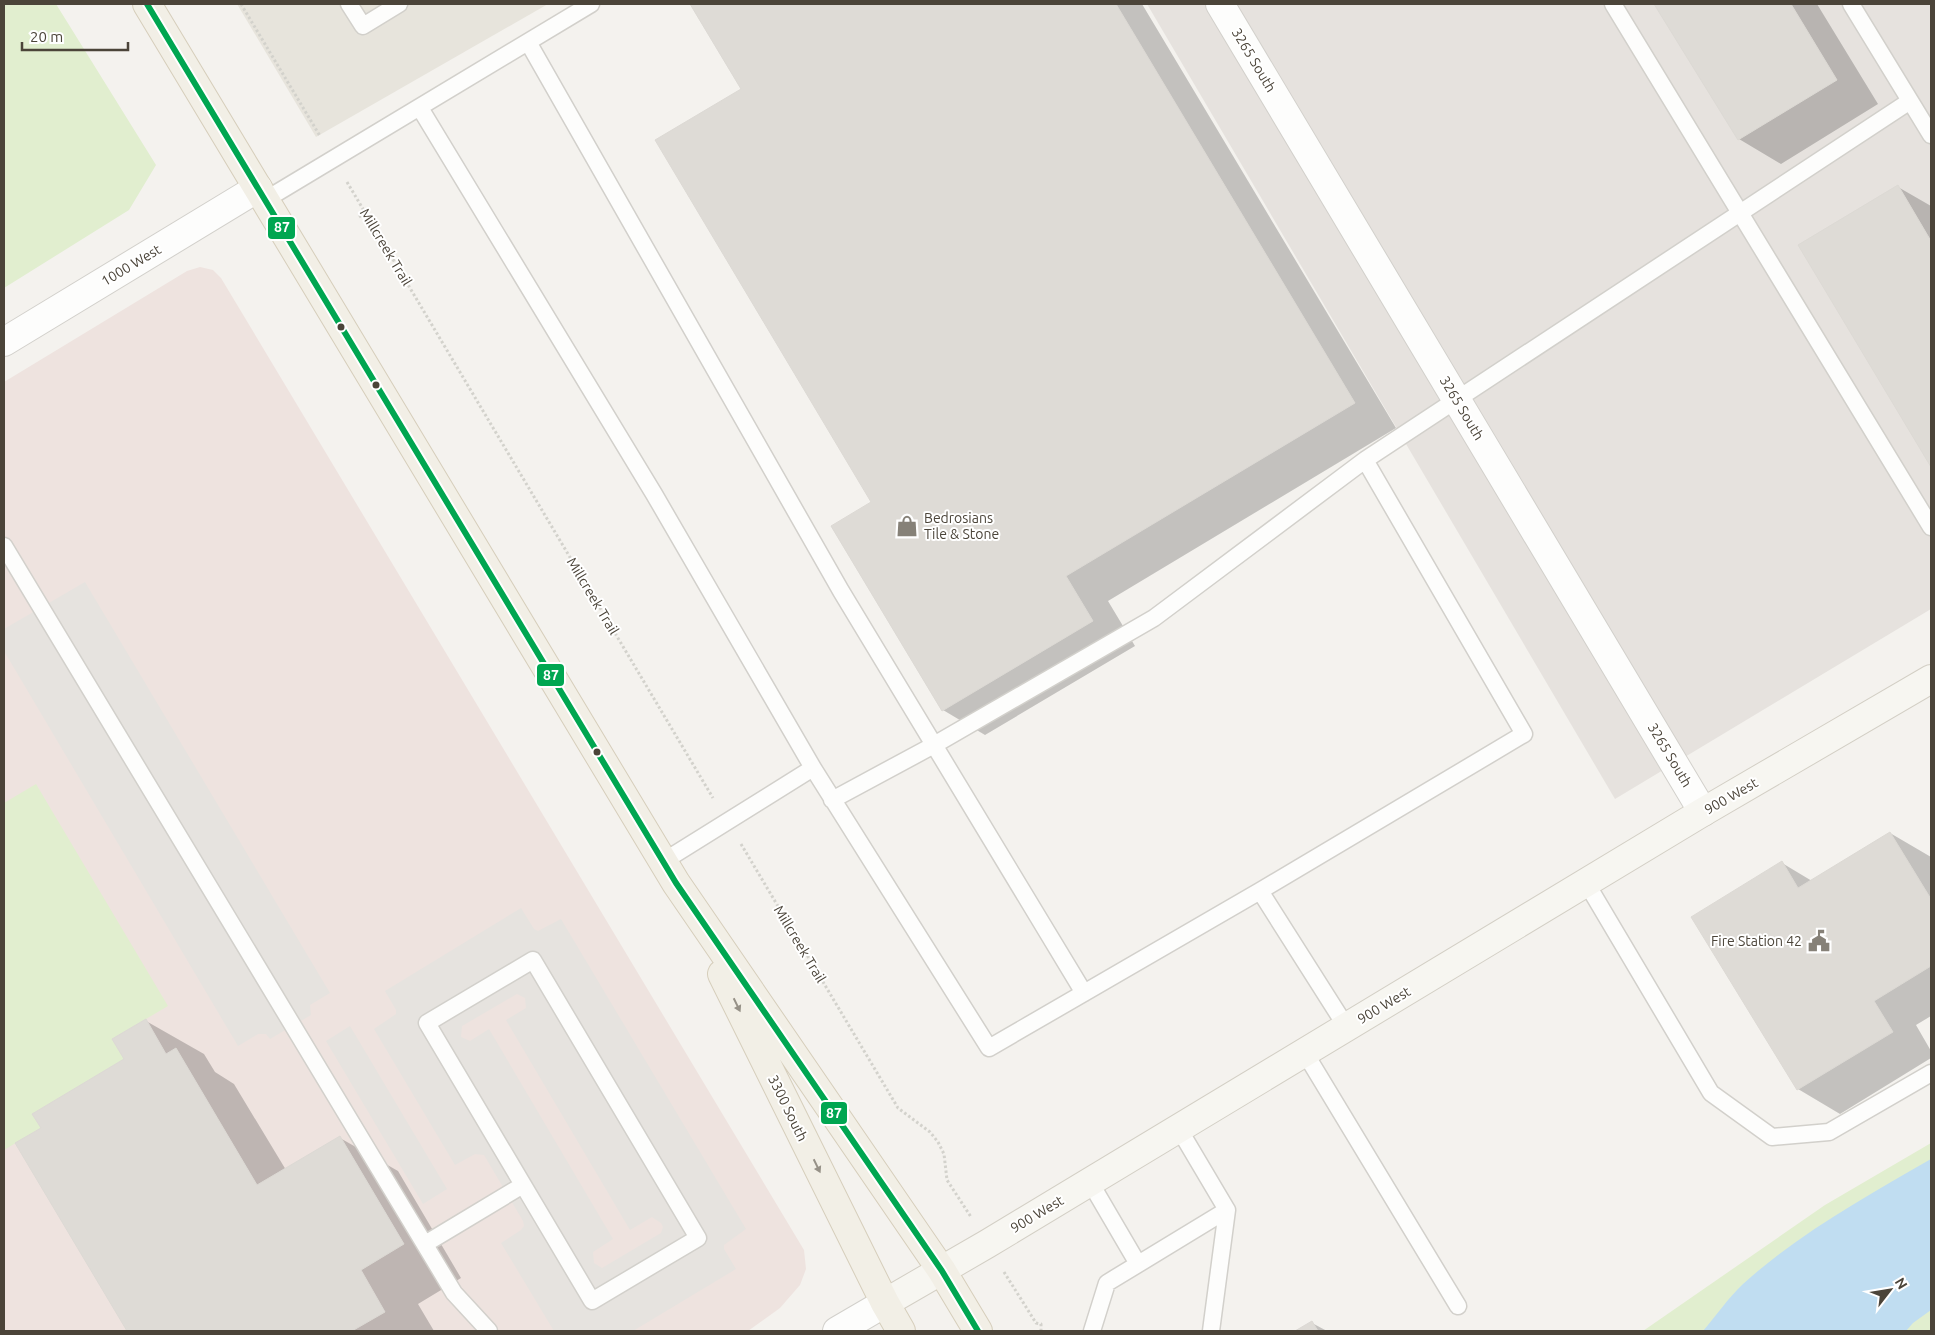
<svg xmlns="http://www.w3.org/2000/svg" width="1935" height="1335" font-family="Ubuntu,sans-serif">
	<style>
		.residential { fill: #e7e4dc }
		.industrial { fill: #e6e2de }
		.medical { fill: #eee3df }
		.green { fill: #e1eecf }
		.parking { fill: #e6e3df; fill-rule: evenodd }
		.water { fill: #c0ddf1 }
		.shadow { fill: #0003 }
		.building { fill: #dedbd6; stroke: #dcd9d4 }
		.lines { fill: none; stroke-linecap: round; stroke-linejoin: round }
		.lane-casing { stroke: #d2d0cb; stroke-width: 19 }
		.street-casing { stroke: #d2d0cb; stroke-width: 30 }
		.secondary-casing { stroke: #d3cfc5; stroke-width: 30 }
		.primary-casing { stroke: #d6cebb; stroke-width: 30 }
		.path { stroke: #d3d2cc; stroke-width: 3; stroke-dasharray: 2.5 2.5; stroke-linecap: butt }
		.lane { stroke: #fdfdfc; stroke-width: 16 }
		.street { stroke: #fdfdfc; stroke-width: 28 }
		.secondary { stroke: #f7f6f1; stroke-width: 28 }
		.primary { stroke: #f2efe6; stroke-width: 28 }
		.bus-1-casing { stroke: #fff; stroke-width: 10 }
		.bus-1 { stroke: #00a651; stroke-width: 6 }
		.oneway { fill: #969187 }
		.bus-dot { fill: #4b4439; stroke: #fff; stroke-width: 2 }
		.labels { text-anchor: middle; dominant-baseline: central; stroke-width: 4; stroke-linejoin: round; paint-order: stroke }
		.street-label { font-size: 14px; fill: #4b4439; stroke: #fff }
		.poi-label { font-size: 14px; fill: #4b4439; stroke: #fff; text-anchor: start }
		.line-badge { stroke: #fff; stroke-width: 2 }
		.badge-label { font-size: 14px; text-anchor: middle; font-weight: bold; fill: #fff }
	</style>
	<rect width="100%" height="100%" fill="#f4f2ee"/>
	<path class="residential" d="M237,4h311l-232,133z"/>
	<path class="industrial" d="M1147,4h784v605l-316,190z"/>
	<path class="medical" d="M200,267l13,3 8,8 583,972 2,19 -6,16 -20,23 -32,23h-744v-949l183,-111z"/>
	<path class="green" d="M4,4h52l100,161 -27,45 -125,78z
		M36,784l132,222 -56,33 12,20 -92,55 9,14 -37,22v-347z
		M1931,1143v188h-288l182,-126z"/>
	<path class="parking" d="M85,582l245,411 -20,12 1,10 -41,24 -4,-5h-8l-20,12 -234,-395v-22z
		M521,908l13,21 4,2 23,-12 185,310 -22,16v4l12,20 -103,62h-79l-53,-88 20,-13 3,-4 -1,-5 -39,-66 -9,-1 -20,11 -81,-136 22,-15v-4l-11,-19zM517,994l8,4 1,10 -20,12 124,210 22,-13 9,6 2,4 -2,6 -59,35 -8,-5 -1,-11 20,-13 -124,-210 -19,12 -9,-4 1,-11z
		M350,1026l97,163 -24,15 -97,-163z"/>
	<path class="water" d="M1931,1159v151l-18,13 -7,8h-203c13,-15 25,-33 40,-47 55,-50 124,-88 188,-125z"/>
	<path class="shadow" d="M692,4h450l254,424 -288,173 27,45 -150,89 -42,-25 -70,-208 -130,-413z
		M1655,4h162l61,100 -97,60 -42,-25z
		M1898,187l33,19v258l-131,-219z
		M1890,833l41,24v159l-15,9 15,26v7l-91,56 -42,-25 -16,-226 30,18z
		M146,1021l58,33 11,18 19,12 52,86 54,-32 58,33 63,107 -43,26 16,27h-306l-111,-187 25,-15 84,-69z
		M1312,1323l15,8h-29z"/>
	<path class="building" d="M690,4h426l239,399 -289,173 27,45 -151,90 -111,-185 40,-24 -216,-362 86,-51z
		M1654,4h137l46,76 -99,60z
		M1898,185l33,56v226l-133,-222z
		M1890,832l41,67v67l-57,35 19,31 -96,58 -106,-173 91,-56 16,27z
		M146,1019l20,35 10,-6 81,137 83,-49 64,108 -43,26 24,42 -33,19h-225l-112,-188 26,-15 -9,-14 92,-55 -12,-20z
		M1312,1321l6,10h-23z"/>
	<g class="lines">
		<g class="lane-casing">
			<path id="lane" d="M349,4l14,22 36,-22
				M1613,4l318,523
				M1851,4l80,131
				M528,42l313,549 243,402
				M420,108l234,386 159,274
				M265,200l326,-196
				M4,546l450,747 35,38
				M832,800l102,-55 220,-127 211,-158
				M664,861l149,-93 176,280 271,-157 264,-157 -159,-274 545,-359
				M1587,884l124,209 61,44 57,-5 102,-59
				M1260,891l87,137
				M533,960l165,278 -106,63 -165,-278z
				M1305,1053l153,253
				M1179,1129l48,81 -16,121
				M1090,1182l48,82
				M425,1244l98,-59
				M1092,1331l15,-48 120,-73"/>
		</g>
		<g class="street-casing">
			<path id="street" d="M1220,4l483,808
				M4,342l254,-154
				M837,1331l48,-28"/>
		</g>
		<g class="secondary-casing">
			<path id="secondary" d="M885,1303l102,-59 716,-432 228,-133"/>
		</g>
		<g class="primary-casing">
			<path id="primary" d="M147,4l529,879 266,388 36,60
				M722,974l163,329 16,28"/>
		</g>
		<path class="path" d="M241,4l79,132
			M347,182l366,616
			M359,217l7,-4
			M741,844l157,264 32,24 8,10 6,12 3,26 24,37
			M1004,1272l32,51 5,1v7"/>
		<use href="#lane" class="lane"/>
		<use href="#street" class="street"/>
		<use href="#secondary" class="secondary"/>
		<use href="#primary" class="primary"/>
		<g class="bus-1-casing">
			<path id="bus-1" d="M147,4l529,879 266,388 36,60"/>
		</g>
		<use href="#bus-1" class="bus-1"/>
	</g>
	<defs><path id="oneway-solid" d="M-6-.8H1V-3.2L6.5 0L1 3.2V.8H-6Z" transform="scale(1.25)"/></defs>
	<g class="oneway">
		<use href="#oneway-solid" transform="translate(737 1005) rotate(64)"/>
		<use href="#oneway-solid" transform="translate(817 1166) rotate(64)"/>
	</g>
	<defs>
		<g id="shop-bare" transform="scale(1.725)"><path d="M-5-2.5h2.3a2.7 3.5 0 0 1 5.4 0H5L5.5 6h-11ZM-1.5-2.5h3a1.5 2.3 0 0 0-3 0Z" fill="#868178" stroke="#fff" stroke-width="2.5" paint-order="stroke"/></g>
		<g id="civic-bare" transform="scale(1.725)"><path d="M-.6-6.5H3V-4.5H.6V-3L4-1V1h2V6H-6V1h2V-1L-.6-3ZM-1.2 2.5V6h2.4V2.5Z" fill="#868178" stroke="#fff" stroke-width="2.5" paint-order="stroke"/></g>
	</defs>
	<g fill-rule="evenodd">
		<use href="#shop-bare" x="907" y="526"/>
		<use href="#civic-bare" x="1819" y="941"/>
	</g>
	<g class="bus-dot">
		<circle cx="341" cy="327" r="4.5"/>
		<circle cx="376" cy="385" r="4.5"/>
		<circle cx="597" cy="752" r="4.5"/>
	</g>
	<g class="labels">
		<g class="street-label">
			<text transform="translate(1254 60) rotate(59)">3265 South</text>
			<text transform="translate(386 247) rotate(59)">Millcreek Trail</text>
			<text transform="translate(131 265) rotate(-31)">1000 West</text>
			<text transform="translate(1462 408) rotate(59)">3265 South</text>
			<text transform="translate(593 596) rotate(59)">Millcreek Trail</text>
			<text transform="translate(1670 755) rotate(59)">3265 South</text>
			<text transform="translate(1731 796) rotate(-30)">900 West</text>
			<text transform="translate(800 944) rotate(59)">Millcreek Trail</text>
			<text transform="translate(1384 1005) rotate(-31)">900 West</text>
			<text transform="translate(788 1108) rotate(64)">3300 South</text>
			<text transform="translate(1037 1214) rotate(-31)">900 West</text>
		</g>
		<g class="poi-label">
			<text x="924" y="518">Bedrosians<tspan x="924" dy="16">Tile &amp; Stone</tspan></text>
			<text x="1802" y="941" text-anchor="end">Fire Station 42</text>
		</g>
	</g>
	<g class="line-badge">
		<rect x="267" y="216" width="29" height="24" rx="5" fill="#00a651"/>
		<rect x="536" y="663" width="29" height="24" rx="5" fill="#00a651"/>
		<rect x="820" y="1101" width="28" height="24" rx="5" fill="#00a651"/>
	</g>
	<g class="badge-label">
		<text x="282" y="232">87</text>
		<text x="551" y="680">87</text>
		<text x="834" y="1118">87</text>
	</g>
	<rect width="1935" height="1335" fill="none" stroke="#4b4439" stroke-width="10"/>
	<g transform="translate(1890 1290) rotate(59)" stroke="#ffffff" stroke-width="4" paint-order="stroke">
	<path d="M0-4L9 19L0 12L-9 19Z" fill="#4b4439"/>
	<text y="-8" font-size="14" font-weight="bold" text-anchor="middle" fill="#4b4439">N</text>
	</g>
	<path d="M22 42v8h106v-8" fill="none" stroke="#4b4439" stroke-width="2.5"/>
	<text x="30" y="42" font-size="15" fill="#4b4439" stroke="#ffffff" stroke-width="4" paint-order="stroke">20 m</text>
</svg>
